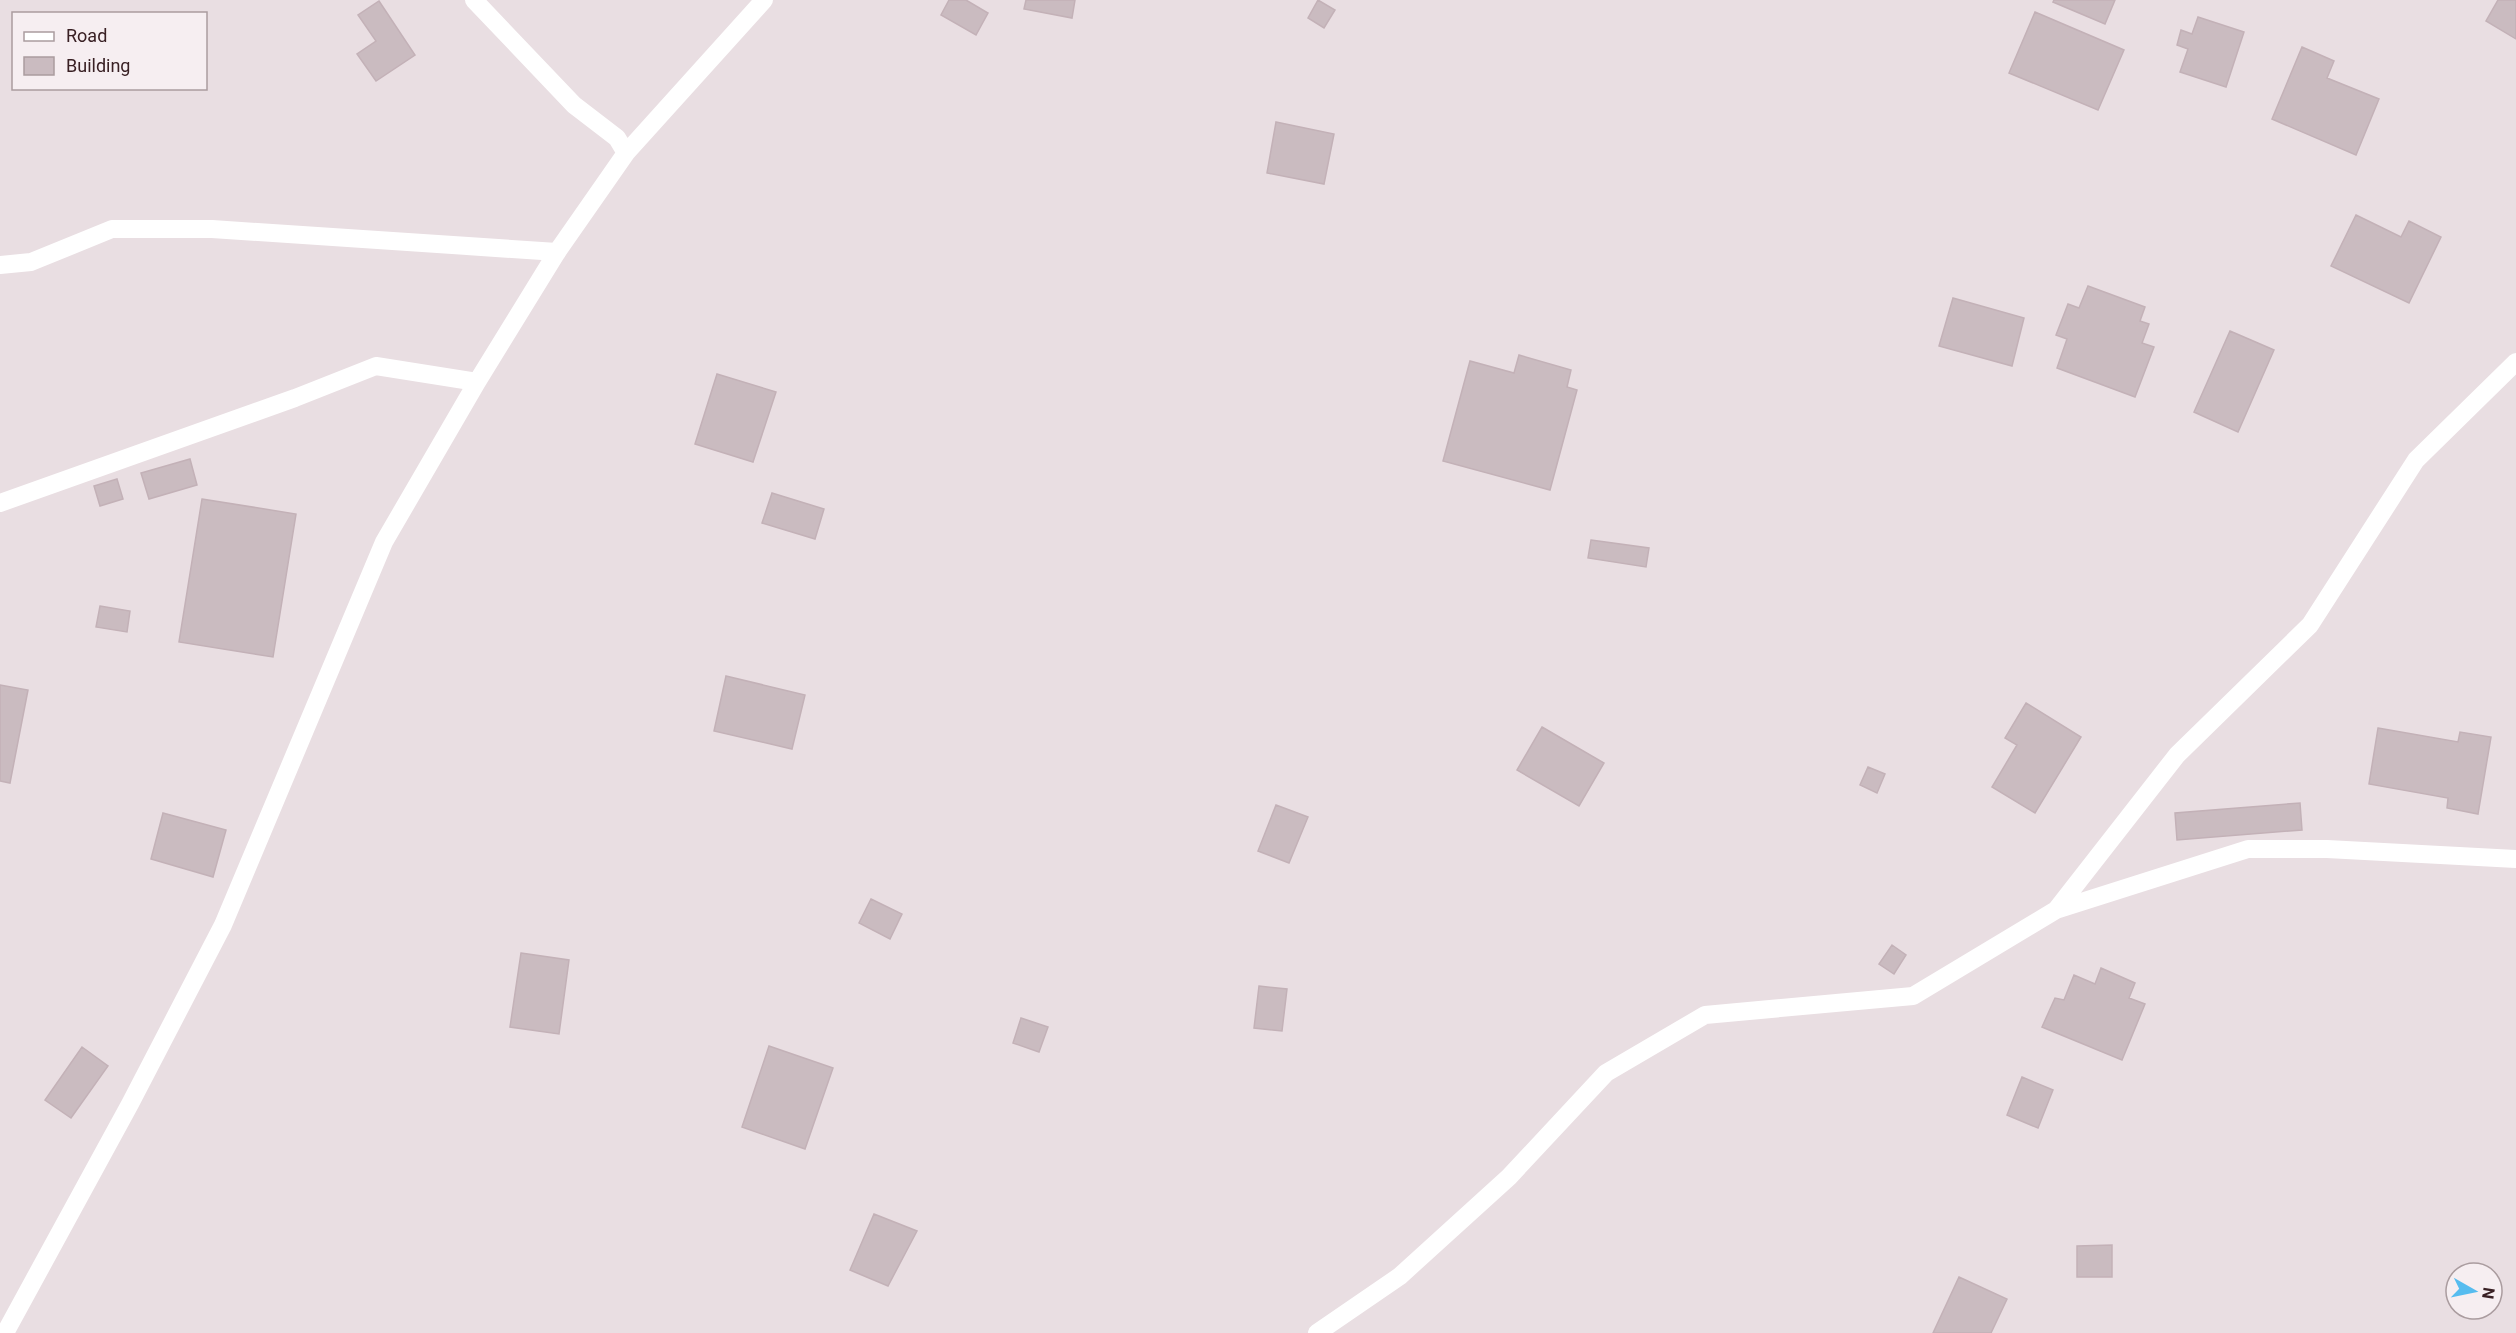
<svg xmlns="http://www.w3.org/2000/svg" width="2516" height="1333" font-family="Roboto,sans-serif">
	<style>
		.building { fill: #cabbc0; stroke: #c3b1b7; stroke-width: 1.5 }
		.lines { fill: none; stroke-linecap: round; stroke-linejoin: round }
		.lane { stroke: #fff; stroke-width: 18 }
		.street { stroke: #fff; stroke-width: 18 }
	</style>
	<rect width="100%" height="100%" fill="#e9dee2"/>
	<path class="building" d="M949,0h17l22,13 -12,22 -35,-20z
		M1026,0h49l-3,18 -48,-9z
		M1318,0l17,10 -11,18 -16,-10z
		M2054,0h61l-10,24 -52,-22z
		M2498,0h18v39l-30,-18z
		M379,1l36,54 -39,26 -19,-27 19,-13 -18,-26z
		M2035,12l89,38 -26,60 -89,-37z
		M2198,17l46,15 -18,55 -46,-15 8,-23 -11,-4 4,-15 11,4z
		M2302,47l32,14 -7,17 52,21 -23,56 -84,-36z
		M1276,122l58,12 -10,50 -57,-11z
		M2356,215l45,22 8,-16 32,16 -32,66 -78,-37z
		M2088,286l57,21 -5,14 9,3 -7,19 12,4 -19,50 -78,-29 10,-29 -11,-4 12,-31 11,4z
		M1953,298l71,20 -12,48 -73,-20z
		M2230,331l44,19 -36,82 -44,-20z
		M1519,355l52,15 -4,17 10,3 -27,100 -107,-29 27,-100 44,12z
		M717,374l59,18 -23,70 -58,-18z
		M190,459l7,26 -48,14 -8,-26z
		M117,479l6,20 -23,7 -6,-20z
		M772,493l52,16 -9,30 -53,-16z
		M202,499l94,15 -23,143 -94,-15z
		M1591,540l58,8 -3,19 -58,-9z
		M100,606l30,5 -3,21 -31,-5z
		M726,676l79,19 -13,54 -78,-18z
		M0,685l28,5 -18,93 -10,-2z
		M2026,703l55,34 -46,76 -43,-26 25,-42 -12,-7z
		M1542,727l62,36 -25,43 -62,-36z
		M2378,728l80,14 2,-10 31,5 -13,77 -31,-6 1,-10 -79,-14z
		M1868,767l17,7 -8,19 -17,-8z
		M2300,803l2,27 -125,10 -2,-27z
		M1276,805l32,12 -19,46 -31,-12z
		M163,813l63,17 -13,47 -62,-18z
		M871,899l31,15 -12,25 -31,-16z
		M1892,945l14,10 -12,19 -15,-10z
		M521,953l48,7 -10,74 -49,-7z
		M2101,968l34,15 -6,15 16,6 -23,56 -80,-33 13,-29 9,2 10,-25 21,9z
		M1259,986l28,3 -5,42 -28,-3z
		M1021,1018l27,9 -9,25 -26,-9z
		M769,1046l64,22 -28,81 -63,-22z
		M82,1047l26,19 -37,52 -26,-18z
		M2022,1077l31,13 -15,38 -31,-13z
		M874,1214l43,17 -29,55 -38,-16z
		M2112,1245v32h-35v-31z
		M1959,1277l48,22 -16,34h-58z"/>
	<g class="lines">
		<path class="lane" d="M0,265l31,-3 81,-33h100l345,23"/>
		<path class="street" d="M474,0l100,105 43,33 9,15
			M0,503l295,-105 81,-32 101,16
			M2056,910l192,-61h79l189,10
			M5,1333l125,-229 93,-179 161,-383 93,-160 80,-130 69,-99 138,-153
			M1317,1333l83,-57 109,-99 97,-104 99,-58 208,-19 143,-86 121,-155 133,-130 106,-165 100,-98"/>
	</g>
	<rect x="12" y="12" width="195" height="78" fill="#f6eef1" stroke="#aa9c9f" stroke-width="1.5"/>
	<rect x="24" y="32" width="30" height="9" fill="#ffffff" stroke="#aa9c9f" stroke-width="1.5"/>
	<text x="66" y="42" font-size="18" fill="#392024">Road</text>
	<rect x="24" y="57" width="30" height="18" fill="#cabbc0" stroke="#aa9c9f" stroke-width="1.5"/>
	<text x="66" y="72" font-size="18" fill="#392024">Building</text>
	<g transform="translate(2474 1291) rotate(99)"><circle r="28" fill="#f6eef1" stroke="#aa9c9f" stroke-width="1.5"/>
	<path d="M0-4.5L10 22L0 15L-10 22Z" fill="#56bcef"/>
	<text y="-9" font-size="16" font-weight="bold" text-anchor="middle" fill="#392024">N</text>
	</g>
</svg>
